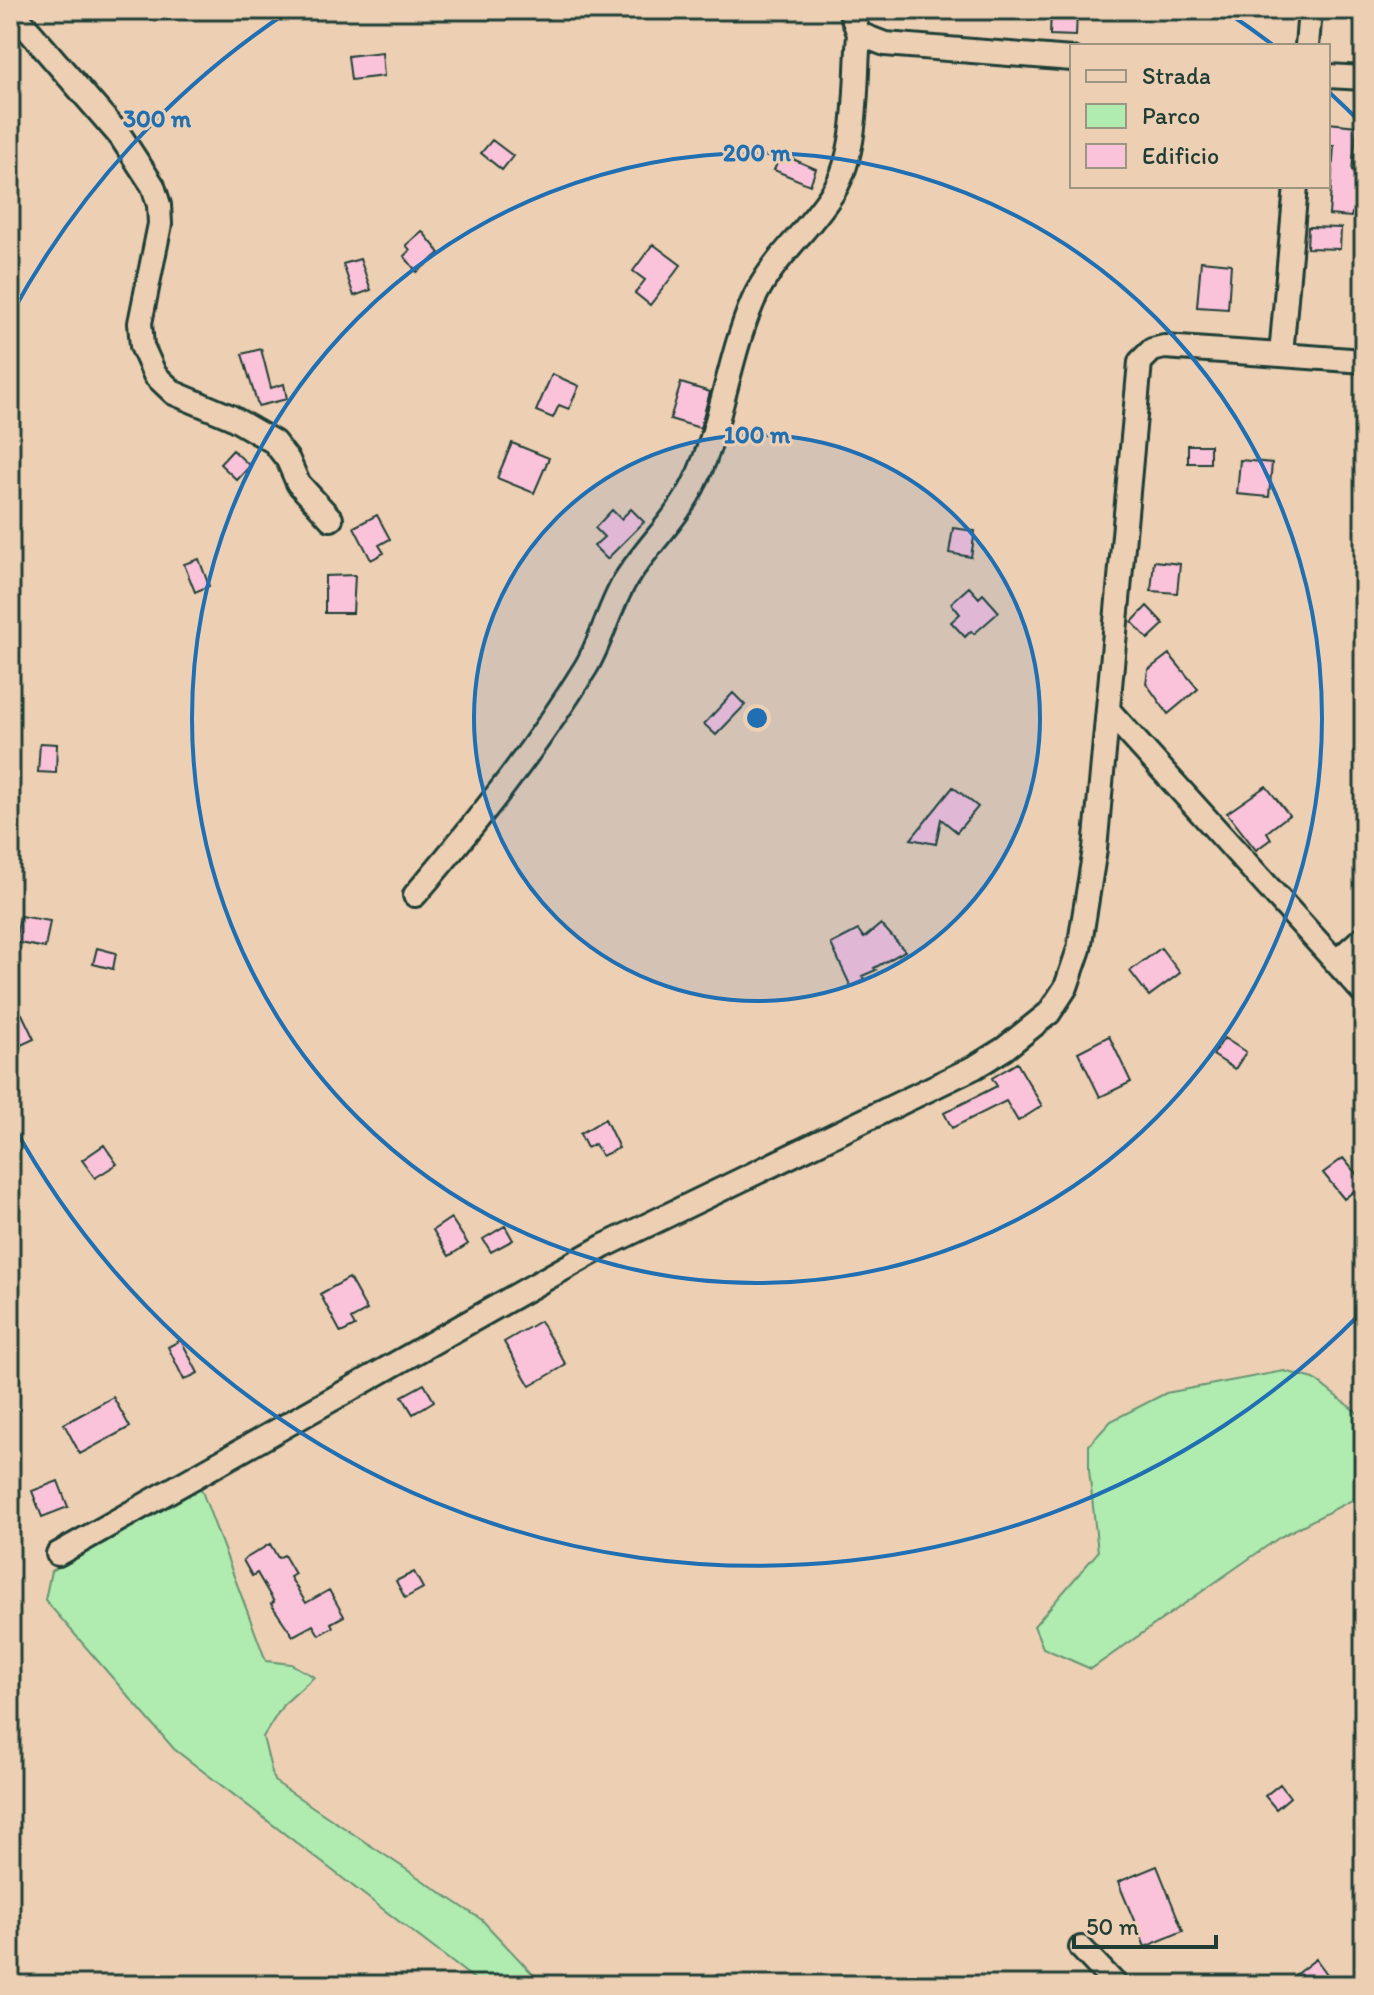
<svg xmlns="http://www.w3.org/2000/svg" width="1374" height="1995" font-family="Itim,sans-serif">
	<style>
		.green { fill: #b0ebb0; stroke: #689472; stroke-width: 2 }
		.building { fill: #fbc3da; stroke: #1f3d34; stroke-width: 2 }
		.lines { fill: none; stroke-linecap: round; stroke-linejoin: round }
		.minor-casing { stroke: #1f3d34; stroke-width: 28 }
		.minor { stroke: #edd0b4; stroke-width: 22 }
		.ring { fill: none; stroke: #1f6fb2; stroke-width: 4 }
		.centre { fill: #1f6fb2; stroke: #edd0b4; stroke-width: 4 }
		.ring-label { font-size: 24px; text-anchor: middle; font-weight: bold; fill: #1f6fb2; stroke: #edd0b4; stroke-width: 6; stroke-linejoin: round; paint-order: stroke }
	</style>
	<rect width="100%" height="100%" fill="#edd0b4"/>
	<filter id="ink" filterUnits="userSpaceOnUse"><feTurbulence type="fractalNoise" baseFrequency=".0125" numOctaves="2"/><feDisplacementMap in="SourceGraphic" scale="16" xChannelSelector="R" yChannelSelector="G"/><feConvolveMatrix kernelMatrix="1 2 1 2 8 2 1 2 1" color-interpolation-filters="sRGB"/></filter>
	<g filter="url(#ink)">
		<path class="green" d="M1284,1371l30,8 50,39v76l-84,43 -189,132 -48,-21 -9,-22 64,-74 -9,-82v-25l22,-24 55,-28z
			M200,1486l66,175 25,3 23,13 -31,28 -20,32 11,44 208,139 61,65h-61l-308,-236 -129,-149 6,-29z"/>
		<path class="building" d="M1051,10l26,1 -1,25 -26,-1z
			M382,52l2,24 -33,4 -3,-24z
			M1328,123l29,3 -5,44h7l-3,44 -4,-1 -1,4 -22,-2 5,-69h-6z
			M492,140l21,16 -11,14 -21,-17z
			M781,154l35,15 -6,16 -36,-15z
			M1308,227l33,1 -1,21 -33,-1z
			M422,231l18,22 -23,19 -13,-16 6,-6 -4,-5z
			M653,244l28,21 -31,40 -15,-12 10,-13 -12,-9z
			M360,259l11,31 -17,6 -11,-32z
			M1201,261l30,3 -3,45 -31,-2z
			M261,349l10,39 13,-4 3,15 -29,7 -16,-52z
			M552,374l27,12 -10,23 -10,-4 -6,13 -17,-7z
			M681,383l29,9 -10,36 -30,-9z
			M512,443l37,15 -15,35 -37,-15z
			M1188,445h22v18h-22z
			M233,450l17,16 -13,14 -17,-16z
			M1240,460l32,3 -3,34 -32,-3z
			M631,509l13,13 -37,37 -13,-13 10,-9 -9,-9 17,-18 9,9z
			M377,515l13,24 -11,6 5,8 -13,7 -17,-33z
			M953,528l22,3 -4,26 -22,-4z
			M199,559l10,27 -14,6 -11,-28z
			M1154,561l26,3 -3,29 -26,-2z
			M355,575l-2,38h-28v-37z
			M969,587l10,11 4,-4 16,18 -25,22 -3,-3 -6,6 -14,-15 9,-8 -9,-11z
			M1147,606l17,18 -16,15 -16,-17z
			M1169,654l29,35 -30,25 -22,-31 2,-13z
			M733,693l12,12 -29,30 -12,-11z
			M40,743l17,1 -1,29 -18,-1z
			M1266,786l23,29 -22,17 4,7 -15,11 -29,-37z
			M953,787l25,20 -21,25 -16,-13 -5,25 -25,-5z
			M20,916l30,5 -5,27 -30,-6z
			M881,924l24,27 -31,17 2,2 -14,6 3,4 -14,7 -20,-43 27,-14 6,8z
			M97,948l19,5 -3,16 -20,-5z
			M1161,948l19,25 -31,23 -19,-25z
			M22,1014l12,25 -24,11v-30z
			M1109,1036l22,46 -31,15 -22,-45z
			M1224,1038l22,14 -11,17 -22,-14z
			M1017,1063l25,43 -24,15 -12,-20 -54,27 -8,-15 53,-27 -5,-8z
			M605,1119l14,29 -17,8 -7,-12 -8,4 -7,-14z
			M104,1145l13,19 -22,14 -13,-18z
			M1343,1158l21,25 -20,16 -21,-26z
			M451,1218l17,26 -19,12 -16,-26z
			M505,1226l8,14 -22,12 -8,-13z
			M349,1278l18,32 -16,9 4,7 -14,7 -21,-39z
			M540,1321l26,44 -36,21 -26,-44z
			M181,1340l17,33 -14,7 -16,-33z
			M424,1384l10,17 -21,13 -11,-18z
			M113,1397l17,30 -50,27 -16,-30z
			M58,1481l10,26 -26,10 -10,-26z
			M270,1544l8,14 6,-3 11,19 -5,3 16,26 23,-13 15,26 -13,7 2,4 -14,8 -6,-10 -20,11 -22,-32 3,-2 -17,-29 -5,3 -9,-16z
			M414,1572l9,16 -18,10 -9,-17z
			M1280,1784l10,13 -14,12 -11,-13z
			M1157,1866l26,65 -38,16 -27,-65z
			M1316,1959l19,26h-53z"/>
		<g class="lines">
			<g class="minor-casing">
				<path id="minor" d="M11,10l110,127 32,49 6,19 1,19 -20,99 2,23 13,29 19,18 57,24 43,25 14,18 10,23 33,36
					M850,10l9,24 26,10 187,15
					M1307,46l3,-36
					M1328,76l36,2
					M1281,355l83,6
					M1108,710l256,283
					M415,895c61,-72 121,-146 171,-228 16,-27 23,-60 40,-88 22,-34 53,-62 70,-99 26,-56 32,-121 57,-179 19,-43 58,-72 82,-112 24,-41 20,-108 24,-155
					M1336,962l28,-25
					M58,1554l546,-308 371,-179 29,-18 45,-36 17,-26 13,-38 16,-100 45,-487 12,-12 12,-3 117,8 15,-169
					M1081,1948l35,37"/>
			</g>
			<use href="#minor" class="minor"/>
		</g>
	</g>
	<circle cx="757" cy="718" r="283" fill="#1f6fb2" fill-opacity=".12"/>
	<g class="ring">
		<circle cx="757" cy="718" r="283"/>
		<circle cx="757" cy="718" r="565"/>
		<path d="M1362 1312A848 848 0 0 1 12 1123M12 313A848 848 0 0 1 289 11M1225 11A848 848 0 0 1 1273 45M1330 93A848 848 0 0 1 1362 124"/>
	</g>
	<circle cx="757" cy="718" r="12" class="centre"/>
	<g class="ring-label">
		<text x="157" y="127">300 m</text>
		<text x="757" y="161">200 m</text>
		<text x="757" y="443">100 m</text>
	</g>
	<rect width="1374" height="1995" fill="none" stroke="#edd0b4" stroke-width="40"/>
	<rect x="20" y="20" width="1334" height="1955" fill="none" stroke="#1f3d34" stroke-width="3" filter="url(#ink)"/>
	<rect x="1070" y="44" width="260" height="144" fill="#edd0b4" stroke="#9b9581" stroke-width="2"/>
	<rect x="1086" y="70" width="40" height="12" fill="#edd0b4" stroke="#9b9581" stroke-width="2"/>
	<text x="1142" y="84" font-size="24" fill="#1f3d34">Strada</text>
	<rect x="1086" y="104" width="40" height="24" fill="#b0ebb0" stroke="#9b9581" stroke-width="2"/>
	<text x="1142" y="124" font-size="24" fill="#1f3d34">Parco</text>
	<rect x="1086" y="144" width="40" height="24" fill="#fbc3da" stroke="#9b9581" stroke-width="2"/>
	<text x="1142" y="164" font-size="24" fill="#1f3d34">Edificio</text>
	<path d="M1074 1935v12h142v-12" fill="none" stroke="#1f3d34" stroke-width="4"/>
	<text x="1086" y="1935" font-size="24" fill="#1f3d34" stroke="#edd0b4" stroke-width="6" paint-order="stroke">50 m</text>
</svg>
